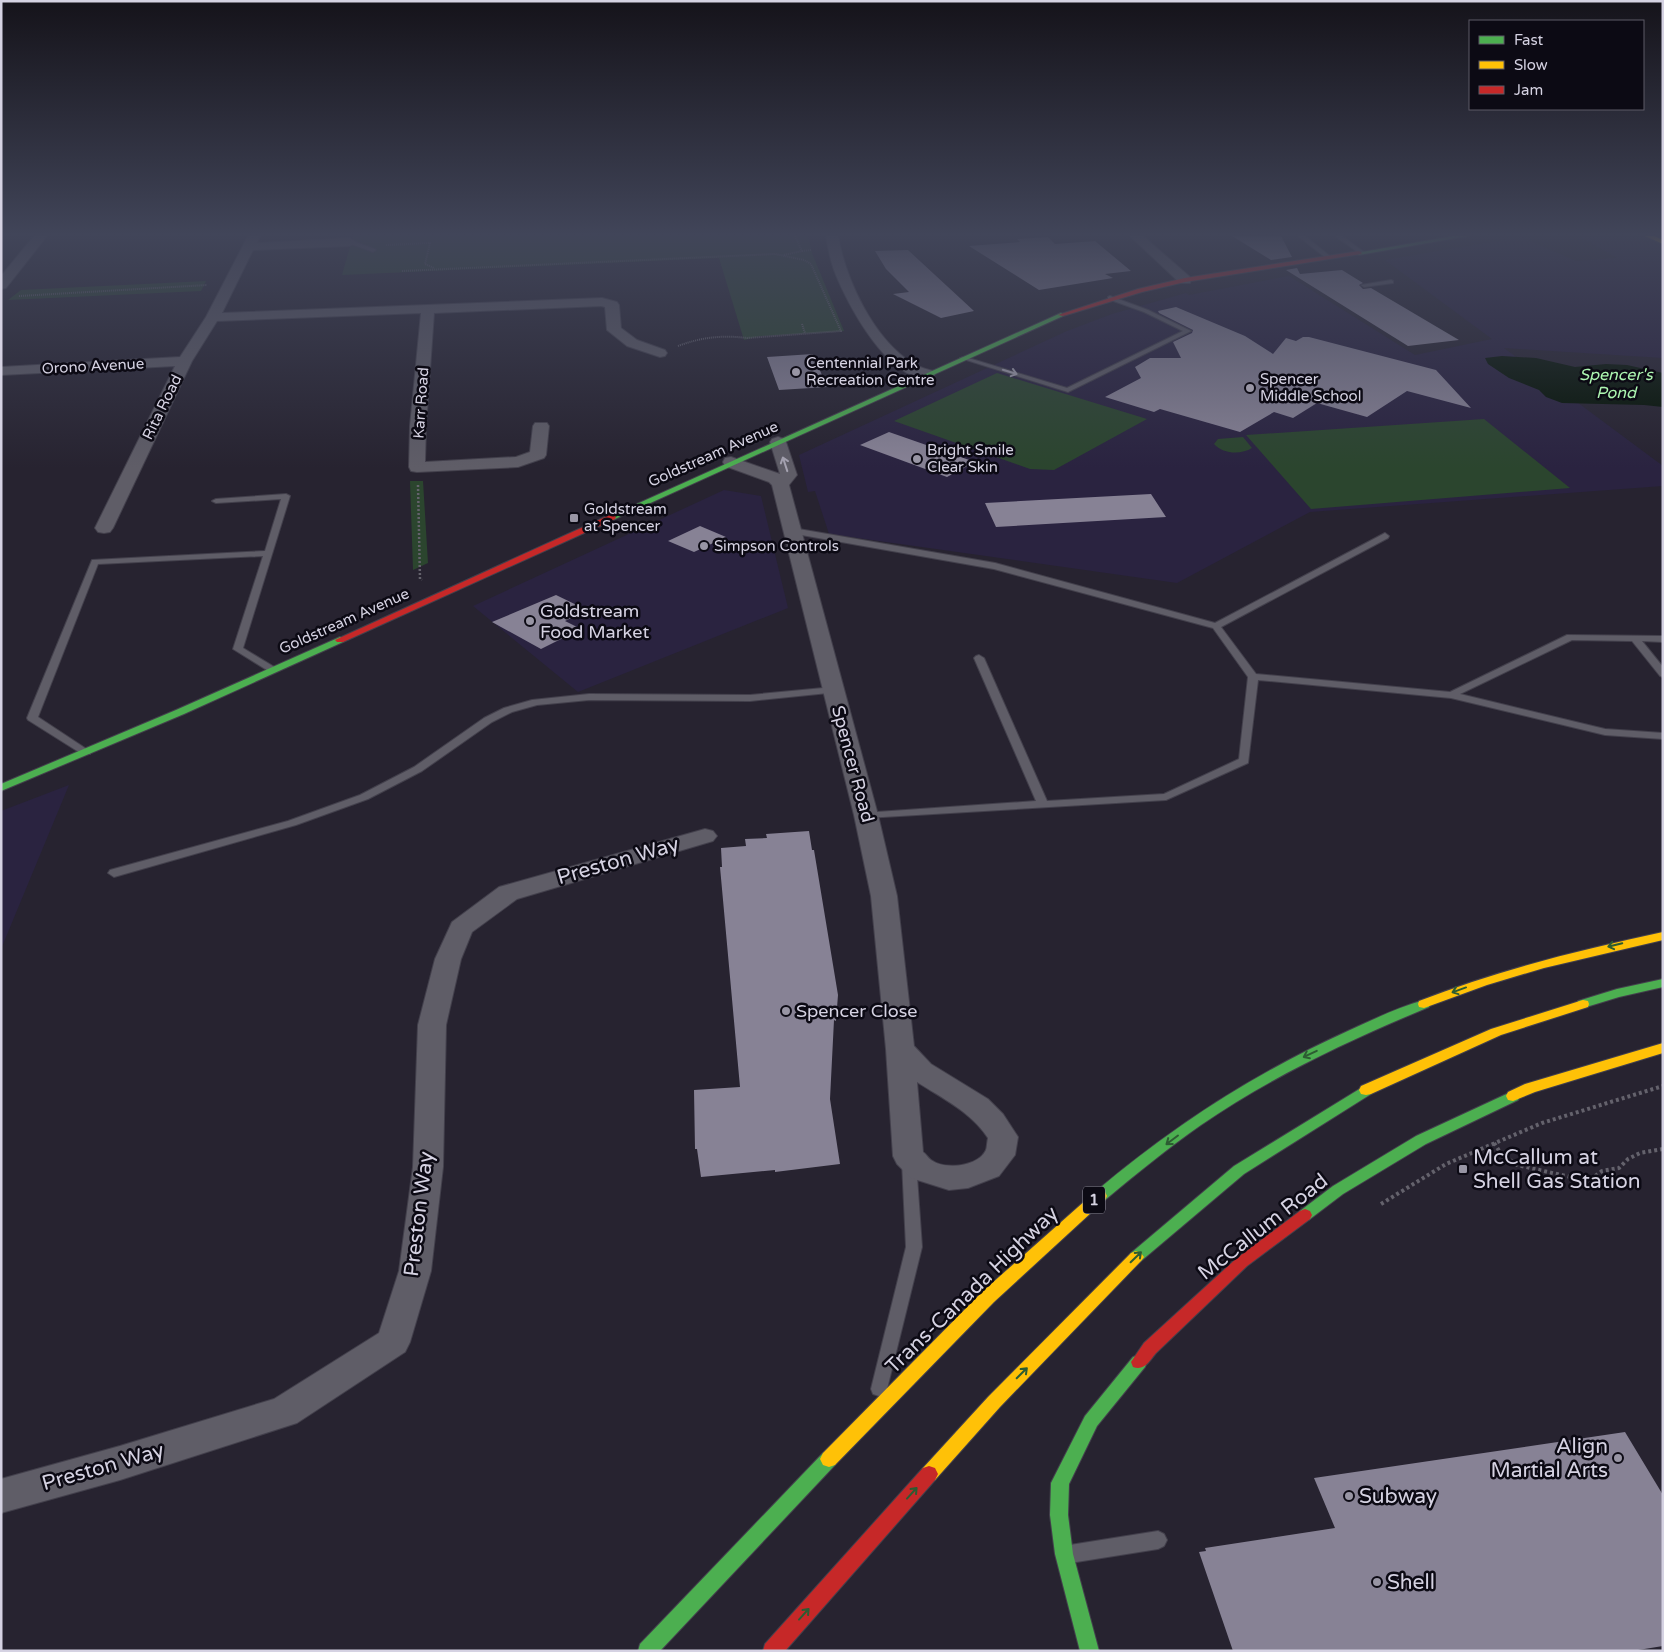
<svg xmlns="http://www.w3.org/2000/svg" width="1664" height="1652" font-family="'Varela Round',sans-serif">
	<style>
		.built { fill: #2a2340 }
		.green { fill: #2b452e }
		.water { fill: #041204 }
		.building { fill: #878295 }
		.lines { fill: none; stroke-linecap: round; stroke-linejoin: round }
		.lane-casing { stroke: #43404c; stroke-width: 2 }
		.street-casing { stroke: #43404c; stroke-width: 2 }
		.fast-casing { stroke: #43404c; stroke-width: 2 }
		.slow-casing { stroke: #43404c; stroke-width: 2 }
		.jam-casing { stroke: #43404c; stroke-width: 2 }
		.path-far2 { stroke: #64626c; stroke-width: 2; stroke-dasharray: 1 1; stroke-linecap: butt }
		.path-far1 { stroke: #64626c; stroke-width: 2.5; stroke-dasharray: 2 2; stroke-linecap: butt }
		.path { stroke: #64626c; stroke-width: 4; stroke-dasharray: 3 3; stroke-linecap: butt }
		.lane { fill: #5f5d67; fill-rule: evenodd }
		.street { fill: #5f5d67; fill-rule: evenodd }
		.fast { fill: #4caf50; fill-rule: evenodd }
		.slow { fill: #ffc107; fill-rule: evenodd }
		.jam { fill: #c62828; fill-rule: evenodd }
		.oneway { stroke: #a6a3b1 }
		.oneway2 { stroke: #2c5c32 }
		.poi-dot { fill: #9895a4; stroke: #0c0a14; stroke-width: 2 }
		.labels { text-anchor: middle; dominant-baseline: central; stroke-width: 5; stroke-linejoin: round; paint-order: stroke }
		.far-poi-label { font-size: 15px; fill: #d5d2e2; stroke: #0c0a14; text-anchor: start }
		.far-street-label { font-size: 15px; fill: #d5d2e2; stroke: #0c0a14 }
		.far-water-label { font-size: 16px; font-style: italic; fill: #adf6b1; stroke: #0c0a14 }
		.shield { fill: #0c0a14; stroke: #9996a4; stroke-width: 1 }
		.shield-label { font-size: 16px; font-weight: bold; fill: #d5d2e2 }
		.poi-label { font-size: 18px; fill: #d5d2e2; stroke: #0c0a14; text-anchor: start }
		.street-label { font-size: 18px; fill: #d5d2e2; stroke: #0c0a14 }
		.near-street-label { font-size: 21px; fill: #d5d2e2; stroke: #0c0a14 }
		.near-poi-label { font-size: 21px; fill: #d5d2e2; stroke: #0c0a14; text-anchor: start }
	</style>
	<rect width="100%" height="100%" fill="#272330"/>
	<path class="built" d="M1579,236h84v122l-159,-10 159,118v20l-353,26 -133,71 -348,-49 -14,-43 -7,1 -9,-37 268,-124 45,-17 74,-21 3,2 100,-19 126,79 77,-16 -107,-79 136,-23 55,24 41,-3z
		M724,490l37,6 27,112 -210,84 -105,-86z
		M69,785l-68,164v-138z"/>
	<path class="green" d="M353,236h455l4,17 32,78 -84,5 -16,4 -25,-82 -377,17z
		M206,281l-5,10 -193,9 13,-10z
		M997,373l150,46 -93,51 -24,-1 -136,-48z
		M1484,419l86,69 -259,21 -65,-74z
		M1243,437l9,11c-11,7 -29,6 -38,-4l4,-5z
		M410,481h13l5,82 -15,7z"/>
	<path class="water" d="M1502,356l34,2 39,9 31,-3 21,1 36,8v34l-19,-2 -82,-2 -16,-6 -7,-7 -30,-12 -21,-14 -3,-6z"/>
	<path class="building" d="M1232,236h49l11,21 -21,3z
		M1048,237l7,7 40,-3 36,30 -26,3 8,4 -74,12 -70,-44 51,-4 -3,-3z
		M908,250l66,61 -33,7 -48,-24 16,-2 -23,-23 -11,-18z
		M1297,268l3,6 42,-4 21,13 -4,2 4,4 8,-1 88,52 -51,6 -122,-76z
		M1176,307l69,29 28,18 13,-16 10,3 7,-4h6l127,33 35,38 -64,-17 -40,26 -50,-14 -24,15 -19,-6 -34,20 -80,-23 -6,3 -49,-15 36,-19 -6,-11 15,-9h31l-8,-16 19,-9 1,-3 -34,-17 -1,-2z
		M813,354l14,33 -48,3 -12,-33z
		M889,432l86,30 -28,15 -87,-32z
		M1151,494l15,23 -170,10 -11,-24z
		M700,526l26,11 -32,15 -26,-11z
		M556,595l31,15 -22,11 16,8 -40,20 -49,-27z
		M809,831l3,19h2l24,145 -2,26 -2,-1 -4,79 10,65 -65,8v-2l-74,7 -4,-28h-2l-1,-59 46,-3 -20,-220h2l-1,-19 25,-2 -1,-7 22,-1 -1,-4z
		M1625,1432l38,63v151l-31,5h-399l-34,-99 7,-1 -1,-3 130,-20 -21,-50z"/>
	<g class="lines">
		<g class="lane-casing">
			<path id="lane" d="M1298,236h7l26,21 -5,1z
				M1335,236h7l22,16 -5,1z
				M350,240l25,9 1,1 -3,2 -25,-9z
				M1391,280l2,1v2l-29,4 -3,-2z
				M1110,296l38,14 43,21 -123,61 -108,-34 5,-1 102,31 116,-57 -39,-19 -36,-13v-2z
				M286,494l4,2 -47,152 33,20 2,2 -2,2h-6l-37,-23 30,-93 -165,8 -60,153 53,35 -1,2h-8l-54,-34 -1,-2 65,-158 173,-9 16,-52 -65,4 -4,-2 4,-2z
				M793,528l202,35 220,60 170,-90 4,3 -1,2 -167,89 35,47 194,18 117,-57 96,1v6l-21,-1 21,26v10l-3,-1 -28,-35 -60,-1 -112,54 145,35 58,4v6l-58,-4 -154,-37 -193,-18 -10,83 -82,37 -300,18 -4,-1 -2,-2 2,-2 174,-12 -62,-143 2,-2 3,-1 5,3 63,143 117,-7 75,-35 9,-82 -35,-49 -219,-59 -204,-36v-4z
				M834,687l4,1 1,2 -1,2 -88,9 -161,-1 -52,5 -25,7 -20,10 -70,49 -54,28 -72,26 -182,52 -6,-4 2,-3 178,-49 72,-26 54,-28 70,-49 20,-10 28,-8 57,-6 161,1z
				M909,1156l5,2 2,4 6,85 -35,142 -2,5 -6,2 -6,-2 -2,-5 35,-142 -4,-85 2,-4z
				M1158,1531l6,3 3,6 -3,6 -6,3 -88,14 -6,-3 -3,-6 3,-6 6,-3z"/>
		</g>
		<g class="street-casing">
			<path id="street" d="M34,236h13l-41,52 -5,1v-13z
				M248,236h12l-3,7 93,-5 6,4 -6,4 -97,4 -31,63 380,-15 15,4 2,3 2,23 16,12 28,10 2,3 -2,3 -5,1 -33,-11 -20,-16 -2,-23 -4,-1 -167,7 -8,113 -1,36 91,-5 14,-5 3,-26 2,-3h12l2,3 -3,29 -2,3 -26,9 -101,5 -6,-1 -2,-4 1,-41 11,-113 -204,8 -25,40 -79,167 -3,4 -6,1 -6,-1 -3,-4 80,-162 -174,9v-8l179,-10 26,-40z
				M826,236h12c8,44 35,102 74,127 6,4 14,6 21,8l2,3 -2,3c-42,11 -87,-75 -99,-107 -4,-11 -6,-22 -8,-34z
				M1130,236h13l47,41 1,3 -1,3h-10z
				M778,437l6,2 2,3 11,33 -8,10 89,330 19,81 17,150 17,18 57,35 15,15 15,23 -3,18 -16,21 -31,12 -19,2 -38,-12 -14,-14 -4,-8 -7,-107 -15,-153 -17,-81 -82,-330 -3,-3 -44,-16 -2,-4 2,-4 6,-1 49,17 -10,-32 2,-3zM917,1082c25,16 54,30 71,56 -1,4 -1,9 -2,12 -8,17 -41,20 -55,10 -3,-2 -5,-6 -8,-8z
				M705,829l8,2 4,5 -4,5 -196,58 -45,33 -11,27 -15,66 -3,142 -12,104 -21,71 -5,10 -108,71 -177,57 -119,33v-34l119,-33 154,-47 105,-66 20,-62 14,-104 5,-142 17,-66 17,-37 47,-35z"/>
		</g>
		<g class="fast-casing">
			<path id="fast" d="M1453,236h15l-109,19 -3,-2z
				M1061,313l3,2 -1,1 -448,203 -3,1 -4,-3z
				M340,637l5,3 -2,2 -159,72 -183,77v-7l175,-74z
				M1663,979v8l-44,10 -36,11 -5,-1 -1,-3 1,-3 39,-12z
				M1424,1000l5,1 1,3 -1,3c-79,33 -157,69 -228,118 -33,23 -65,49 -96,75l-5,2 -5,-2 -2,-4 2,-4c81,-68 158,-118 255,-162 24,-11 49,-23 74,-30z
				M1366,1085l5,1 2,4 -2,4 -127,80 -103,87 -5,2 -5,-2 -3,-4 3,-4 103,-87z
				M1513,1091l5,1 2,4 -2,4 -92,44 -83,50 -33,25 -5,2 -5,-2 -2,-4 2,-4 33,-25 83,-50z
				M1139,1355l6,2 2,5 -2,5 -48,59 -28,58 -1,31 5,39 26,97h-19l-25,-97 -5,-39 1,-32 34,-67 48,-59z
				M829,1451l6,2 3,6 -3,6 -175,186h-22l2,-7 183,-191z"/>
		</g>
		<g class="slow-casing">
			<path id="slow" d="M1645,236h9l9,4v4z
				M1663,932v8l-119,28 -57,17 -63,23 -5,-1 -1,-3 1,-3c79,-31 161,-51 244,-69z
				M1583,1000l5,1 1,3 -1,3 -87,28 -130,59 -5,1 -5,-1 -2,-4 2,-4 130,-57z
				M1663,1043v10l-128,39 -22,9 -5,-1 -2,-4 2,-4 17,-8z
				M1100,1190l5,2 2,4 -2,4 -111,102 -159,163 -6,2 -6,-2 -3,-6 3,-6 159,-161 113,-100z
				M1136,1251l5,2 3,4 -3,4 -141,146 -65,73 -6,2 -6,-2 -3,-6 3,-6 65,-71 143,-144z"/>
		</g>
		<g class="jam-casing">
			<path id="jam" d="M1359,251l3,2 -1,1 -176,28 -43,10 -79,24 -5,-1 80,-26 47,-11z
				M612,514l4,3 -1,2 -272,123h-6l-2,-2z
				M1305,1209l5,2 2,4 -2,4 -63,47 -91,87c-7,8 -11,18 -23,14l-2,-5 13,-19 93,-85 63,-47z
				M929,1466l6,2 3,6 -3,6 -150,171h-22l2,-7 158,-176z"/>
		</g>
		<path class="path-far2" d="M386,245l44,-2 -5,21 9,4
			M802,251l9,-1
			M784,255l18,-4 -7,-15
			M402,271l373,-17 29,6 7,4 30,67 -94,7c-25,-3 -45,-1 -69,8
			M19,296l188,-11
			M802,324l3,9"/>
		<path class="path-far1" d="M418,485l2,94 2,1"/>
		<path class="path" d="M1494,1143l6,9 17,13 71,16 14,-10 17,-3 9,-9 12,-6 23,-4
			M1381,1204l65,-40 96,-41 121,-37"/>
		<use href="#lane" class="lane"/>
		<use href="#street" class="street"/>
		<use href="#fast" class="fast"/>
		<use href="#slow" class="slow"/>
		<use href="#jam" class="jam"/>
	</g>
	<defs><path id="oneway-shaft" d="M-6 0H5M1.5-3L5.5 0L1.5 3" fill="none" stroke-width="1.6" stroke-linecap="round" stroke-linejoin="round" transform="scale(1.25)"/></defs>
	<g class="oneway">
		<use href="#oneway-shaft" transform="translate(1010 372) rotate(17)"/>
		<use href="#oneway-shaft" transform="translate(785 464) rotate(-108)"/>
	</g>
	<g class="oneway2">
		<use href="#oneway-shaft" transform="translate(1615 945) rotate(166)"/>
		<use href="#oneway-shaft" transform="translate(1459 990) rotate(160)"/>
		<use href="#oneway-shaft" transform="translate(1310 1054) rotate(155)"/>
		<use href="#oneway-shaft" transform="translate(1172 1140) rotate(143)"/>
		<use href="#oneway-shaft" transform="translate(1136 1257) rotate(-44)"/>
		<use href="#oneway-shaft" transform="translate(1022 1373) rotate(-45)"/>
		<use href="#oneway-shaft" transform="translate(912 1493) rotate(-48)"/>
		<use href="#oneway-shaft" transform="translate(804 1614) rotate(-48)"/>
	</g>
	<linearGradient id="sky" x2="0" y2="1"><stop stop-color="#15131a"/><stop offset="0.5" stop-color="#414559"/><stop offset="1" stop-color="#414559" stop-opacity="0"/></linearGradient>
	<rect width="1664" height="468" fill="url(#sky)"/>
	<g class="poi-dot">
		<circle cx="796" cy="372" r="5"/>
		<circle cx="1250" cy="388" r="5"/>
		<circle cx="917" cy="459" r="5"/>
		<rect x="569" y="513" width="10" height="10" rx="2.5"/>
		<circle cx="704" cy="546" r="5"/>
		<circle cx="530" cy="621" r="5"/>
		<circle cx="786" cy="1011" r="5"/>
		<rect x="1458" y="1164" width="10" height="10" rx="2.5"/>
		<circle cx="1618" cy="1458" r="5"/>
		<circle cx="1349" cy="1496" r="5"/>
		<circle cx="1377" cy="1582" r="5"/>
	</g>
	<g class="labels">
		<g class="far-poi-label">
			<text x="806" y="363">Centennial Park<tspan x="806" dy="17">Recreation Centre</tspan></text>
			<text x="1260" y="379">Spencer<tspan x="1260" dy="17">Middle School</tspan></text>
			<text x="927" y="450">Bright Smile<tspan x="927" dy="17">Clear Skin</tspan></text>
			<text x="584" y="509">Goldstream<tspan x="584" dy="17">at Spencer</tspan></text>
			<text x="714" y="546">Simpson Controls</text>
		</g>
		<g class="far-street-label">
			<text transform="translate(93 366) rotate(-3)">Orono Avenue</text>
			<text transform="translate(421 403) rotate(-86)">Karr Road</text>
			<text transform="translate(162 407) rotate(-64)">Rita Road</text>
			<text transform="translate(713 454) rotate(-24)">Goldstream Avenue</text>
			<text transform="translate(344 621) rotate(-24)">Goldstream Avenue</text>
		</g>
		<g class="far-water-label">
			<text x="1616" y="375">Spencer's<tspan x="1616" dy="18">Pond</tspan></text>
		</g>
		<rect class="shield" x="1083" y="1186.5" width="22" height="27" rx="4"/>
		<g class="shield-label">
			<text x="1094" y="1200">1</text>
		</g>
		<g class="poi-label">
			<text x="540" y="611">Goldstream<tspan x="540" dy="21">Food Market</tspan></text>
			<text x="796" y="1011">Spencer Close</text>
		</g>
		<g class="street-label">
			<text transform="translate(853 764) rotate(75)">Spencer Road</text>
		</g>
		<g class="near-street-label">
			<text transform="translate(618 861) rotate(-16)">Preston Way</text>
			<text transform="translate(419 1214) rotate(-83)">Preston Way</text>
			<text transform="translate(1263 1227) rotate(-38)">McCallum Road</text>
			<text transform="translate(972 1290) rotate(-44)">Trans-Canada Highway</text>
			<text transform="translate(103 1467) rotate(-16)">Preston Way</text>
		</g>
		<g class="near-poi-label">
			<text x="1473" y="1157">McCallum at<tspan x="1473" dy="24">Shell Gas Station</tspan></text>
			<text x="1608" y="1446" text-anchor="end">Align<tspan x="1608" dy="24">Martial Arts</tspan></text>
			<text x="1359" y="1496">Subway</text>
			<text x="1387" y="1582">Shell</text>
		</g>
	</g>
	<rect width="1664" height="1652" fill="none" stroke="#d5d2e2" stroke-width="5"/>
	<rect x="1469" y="20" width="175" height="90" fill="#0c0a14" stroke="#5c5a66"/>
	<rect x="1479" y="36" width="25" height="8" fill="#4caf50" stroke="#5c5a66"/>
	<text x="1514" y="45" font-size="15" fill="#d5d2e2">Fast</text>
	<rect x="1479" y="61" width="25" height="8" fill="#ffc107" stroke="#5c5a66"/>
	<text x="1514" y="70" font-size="15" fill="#d5d2e2">Slow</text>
	<rect x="1479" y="86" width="25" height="8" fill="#c62828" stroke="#5c5a66"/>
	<text x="1514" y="95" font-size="15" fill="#d5d2e2">Jam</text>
</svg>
